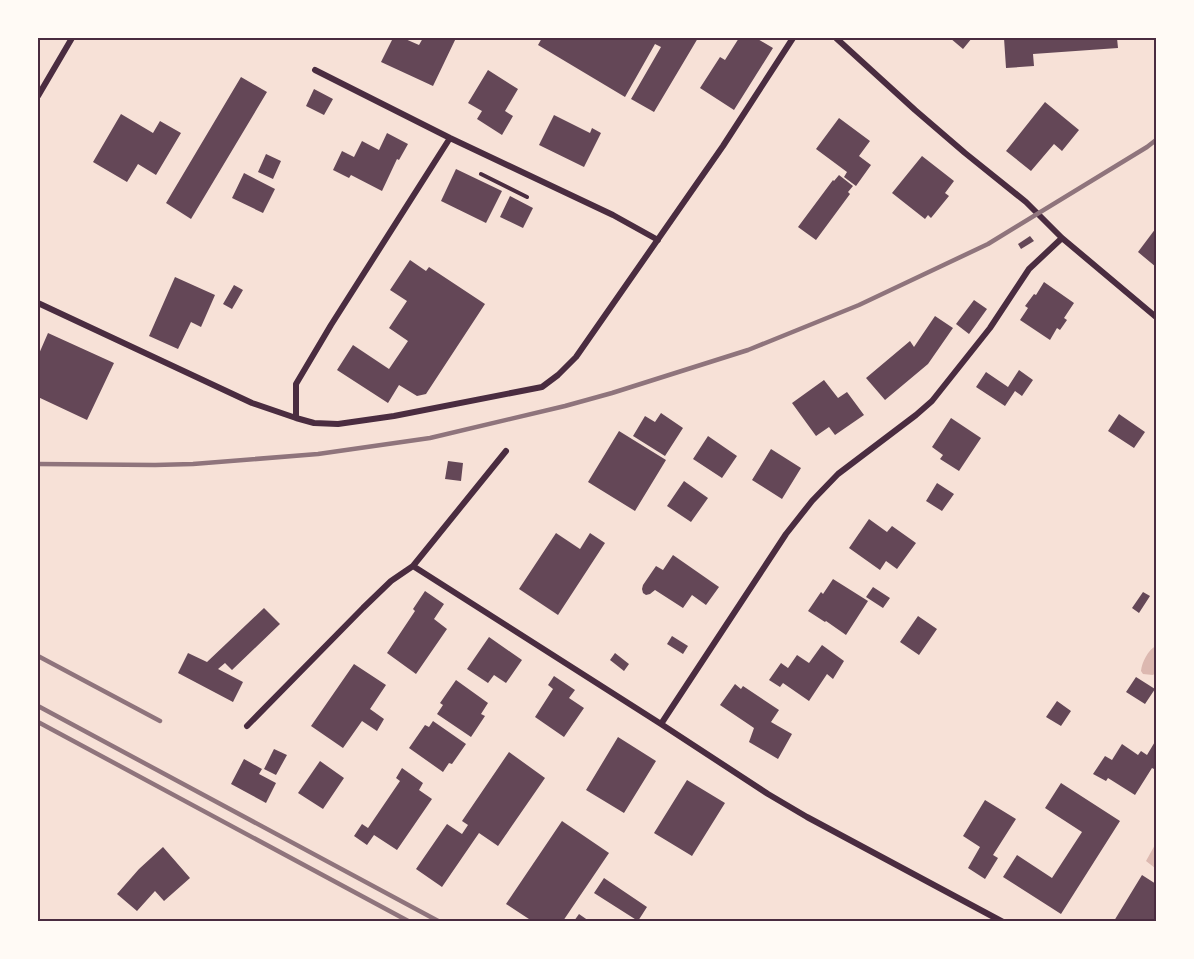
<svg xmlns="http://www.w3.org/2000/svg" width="1194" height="959" font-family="Literata,serif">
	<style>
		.water { fill: #dcb8b0 }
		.building { fill: #644757 }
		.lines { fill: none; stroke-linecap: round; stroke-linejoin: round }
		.path { stroke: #4a2c40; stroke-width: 4 }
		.minor { stroke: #4a2c40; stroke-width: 6 }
		.rail { stroke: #8f747c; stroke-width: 4.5 }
		.neatline { fill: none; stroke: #4a2c40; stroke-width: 2 }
	</style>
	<rect width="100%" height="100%" fill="#f7e1d7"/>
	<path class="water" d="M1156,646v26l-3,3 -10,-1 -2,-3c1,-9 7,-21 15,-25z
		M1156,843v23l-1,2 -9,-7z"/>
	<path class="building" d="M393,38h10l16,7 4,-7h33l-23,48 -52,-24z
		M542,38h156l-44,74 -23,-13 30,-52 -6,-3 -30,53 -87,-52z
		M739,38h17l17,10 -39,62 -34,-22 20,-31 5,3z
		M950,38h22l-9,11z
		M1004,38h113l1,10 -85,6 1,12 -28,2z
		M488,70l30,19 -13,22 8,5 -11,19 -25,-16 5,-8 -14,-8z
		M241,77l26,15 -76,127 -25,-16z
		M314,89l19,10 -9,16 -18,-9z
		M1045,102l34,28 -17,21 -8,-7 -23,27 -25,-20z
		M121,114l32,19 7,-12 21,12 -25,42 -18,-11 -11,18 -34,-20z
		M554,115l36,18 2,-5 9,5 -17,34 -45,-22z
		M839,118l31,23 -11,15 12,9 -15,21 -12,-9 3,-5 -31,-23z
		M387,133l21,11 -9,16 -2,-1 -15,32 -31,-16 -2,3 -16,-8 9,-19 12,6 8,-16 17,9z
		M266,154l15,7 -8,18 -15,-7z
		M922,156l32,25 -9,12 4,3 -18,22 -3,-3 -3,4 -33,-26z
		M456,169l46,22 -16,32 -45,-22z
		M244,173l31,16 -12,24 -31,-15z
		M839,175l14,11 -5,6 2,2 -34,46 -18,-13 35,-47 1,1z
		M510,196l23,12 -10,20 -23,-11z
		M1156,228v39l-18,-15z
		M1030,236l4,5 -13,8 -3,-5z
		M410,260l16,11 3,-4 56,37 -59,90 -9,2 -18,-11 -11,18 -51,-33 16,-25 36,24 19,-28 -19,-13 18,-27 -17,-11z
		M175,277l40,18 -14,32 -10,-5 -13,27 -29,-13z
		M1044,282l30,21 -10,15 3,2 -7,10 -3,-2 -7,12 -30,-20 8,-12 -3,-2 9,-12 2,1z
		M234,285l9,5 -11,19 -9,-5z
		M974,300l13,9 -18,25 -13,-10z
		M935,316l18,12 -25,36 -43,36 -19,-22 44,-37 4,6z
		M48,333l66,30 -27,57 -49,-23v-41z
		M1019,370l14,10 -11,16 -7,-5 -10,15 -29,-19 10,-15 22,15z
		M824,380l14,18 9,-6 17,23 -29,20 -6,-8 -13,9 -24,-33z
		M661,413l22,15 -18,28 -32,-20 12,-20 10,6z
		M1119,414l26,18 -11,16 -26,-17z
		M951,418l30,20 -22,33 -19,-12 3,-4 -11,-8z
		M619,431l47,29 -31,51 -47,-29z
		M708,436l29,20 -15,22 -29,-19z
		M771,449l30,19 -19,31 -30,-19z
		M448,461l15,2 -2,18 -16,-2z
		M684,481l24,17 -17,24 -24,-16z
		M937,483l17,11 -12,17 -16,-10z
		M869,519l18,13 5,-6 24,17 -19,26 -11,-8 -6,9 -31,-22z
		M556,533l24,16 10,-16 15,10 -47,72 -39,-26z
		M673,555l46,32 -13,18 -14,-10 -9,13 -28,-18 -5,4 -4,1 -3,-2 -1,-4 1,-4 13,-19 7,4z
		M833,579l35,22 -22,34 -20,-14 -1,1 -17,-11 13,-19 2,2z
		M873,587l17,11 -7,10 -17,-11z
		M425,591l19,13 -10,15 13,10 -31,45 -29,-21 28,-42 -2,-2z
		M1143,592l7,4 -11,17 -7,-5z
		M264,608l16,16 -48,46 -7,-7 -7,6 25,13 -10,20 -55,-29 10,-20 19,9z
		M918,616l19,13 -18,26 -19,-13z
		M672,636l16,10 -5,8 -16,-10z
		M489,637l33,23 -16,23 -12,-8 -6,8 -21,-14z
		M822,645l22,16 -11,18 -6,-5 -18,27 -26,-18 -3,4 -11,-7 12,-17 7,5 9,-13 12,8z
		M615,653l14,11 -5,7 -14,-11z
		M354,664l32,21 -16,24 14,10 -7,12 -15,-10 -19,27 -32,-22z
		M554,676l21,14 -6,8 15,10 -20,29 -29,-20 18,-28 -5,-4z
		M1136,677l19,12 -10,15 -19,-12z
		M456,680l32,23 -7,11 4,2 -14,21 -34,-23 6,-9 -3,-2z
		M735,684l6,5 2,-3 36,24 -8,12 21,12 -14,25 -29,-17 5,-14 -34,-23z
		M1057,701l14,10 -10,15 -15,-9z
		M433,721l33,23 -14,20 -3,-1 -6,9 -34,-24 16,-23 4,2z
		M618,737l38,24 -32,52 -38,-23z
		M1156,740v30l-4,-2 -17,27 -27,-17 -2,3 -13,-7 12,-18 7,4 10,-16 16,11 3,-4 6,4z
		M274,749l13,6 -11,20 -12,-6z
		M509,752l36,26 -47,68 -19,-13 -37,54 -26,-18 31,-45 15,10 6,-9 -6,-4z
		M244,759l18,10 -3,5 17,9 -10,20 -35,-19z
		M320,761l24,17 -21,31 -25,-16z
		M402,768l21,15 -4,7 13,9 -35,51 -23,-15 -7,10 -13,-9 8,-12 6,4 32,-47 -4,-3z
		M687,780l38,23 -33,53 -38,-23z
		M1061,783l59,38 -59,93 -58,-37 14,-22 35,23 30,-46 -37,-24z
		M985,800l31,19 -23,36 5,3 -13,21 -17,-11 12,-21 -17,-11z
		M562,821l47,32 -46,68h-31l-26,-17z
		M163,847l27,31 -26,23 -9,-10 -18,20 -20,-17 22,-25z
		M1142,875l14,9v31l-3,6h-39z
		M604,878l43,29 -9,14 -44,-28z
		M579,914l10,7h-15z"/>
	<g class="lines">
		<path class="path" d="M481,174l46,23"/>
		<path class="minor" d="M836,38l79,72 50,43 61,49 36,36 94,79
			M315,70l135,68 163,77 45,25
			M38,96l34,-58
			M38,303l214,100 44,15 18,5 24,1 56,-8 148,-29 16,-12 18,-18 147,-211 70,-108
			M296,418v-34l35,-59 119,-187
			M413,566l248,158 107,70 39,23 196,105
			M661,724l125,-190 26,-33 26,-27 78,-59 16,-14 58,-73 39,-59 33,-31
			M247,726l116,-118 28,-27 22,-15 93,-115"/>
		<path class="rail" d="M38,464l117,1 38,-1 125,-10 112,-16 135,-32 47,-13 136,-43 111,-45 129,-61 159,-97 9,-7
			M38,656l122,65
			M38,706l402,216
			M38,722l372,200"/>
	</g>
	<rect width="1194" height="959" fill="none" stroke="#fffaf5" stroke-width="78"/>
	<rect x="39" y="39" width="1116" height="881" class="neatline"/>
</svg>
